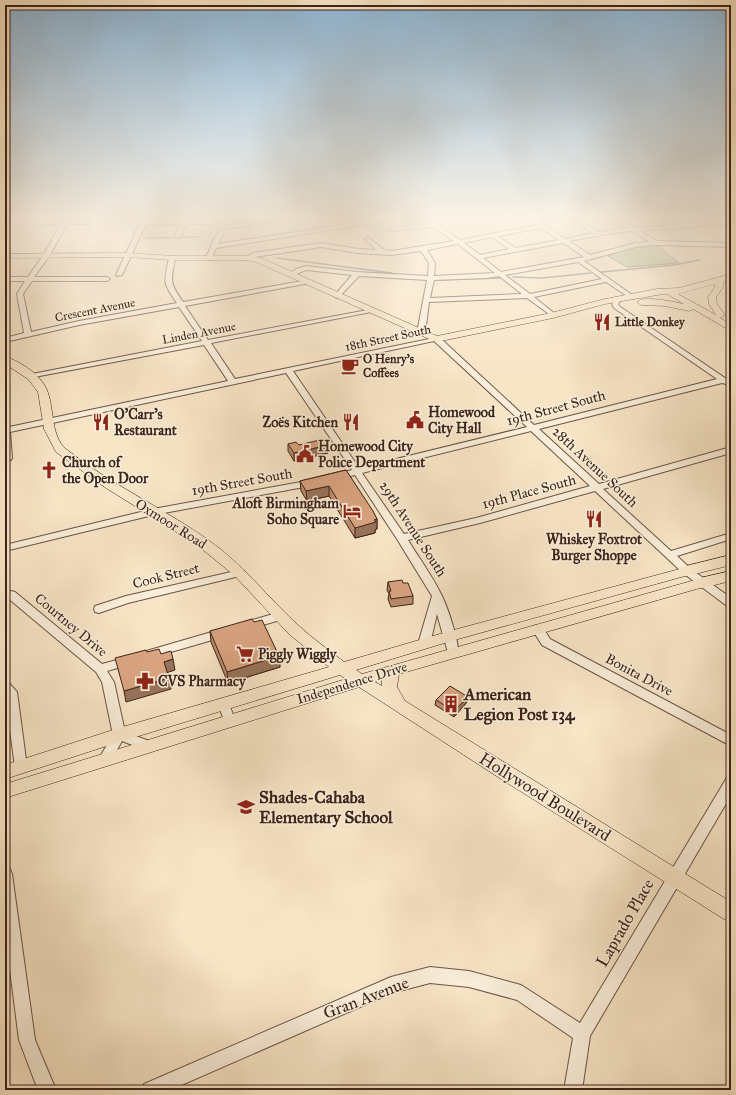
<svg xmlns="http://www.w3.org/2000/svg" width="736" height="1095" font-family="'IM FELL Great Primer',serif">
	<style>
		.green { fill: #b7c699; stroke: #7a7458 }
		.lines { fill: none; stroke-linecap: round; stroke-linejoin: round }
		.stream { stroke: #7a7f7d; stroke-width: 1.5 }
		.minor-casing { stroke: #6b5444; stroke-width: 2 }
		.major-casing { stroke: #3c2318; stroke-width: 1 }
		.highway-casing { stroke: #3c2318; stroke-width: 1 }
		.minor { fill: #faeeda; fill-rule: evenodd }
		.major { fill: #f8e5c6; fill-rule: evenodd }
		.highway { fill: #f8e5c6; fill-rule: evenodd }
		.wall { fill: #bb8d6f; stroke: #3c2318 }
		.shaded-wall { fill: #99735a; stroke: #3c2318 }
		.building { fill: #daa481; stroke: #3c2318 }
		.labels { text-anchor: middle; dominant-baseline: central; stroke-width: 3; stroke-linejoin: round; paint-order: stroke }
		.far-street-label { font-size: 12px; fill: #3c2318; stroke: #faeeda }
		.far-poi-label { font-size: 12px; font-weight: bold; fill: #3c2318; stroke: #faeeda; text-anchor: start }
		.street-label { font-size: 14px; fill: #3c2318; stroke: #faeeda }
		.poi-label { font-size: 14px; font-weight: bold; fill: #3c2318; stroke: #faeeda; text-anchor: start }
		.near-poi-label { font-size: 17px; font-weight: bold; fill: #3c2318; stroke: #faeeda; text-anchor: start }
		.near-street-label { font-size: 17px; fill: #3c2318; stroke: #faeeda }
	</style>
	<rect width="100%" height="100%" fill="#f8e5c6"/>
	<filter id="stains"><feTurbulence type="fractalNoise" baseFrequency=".005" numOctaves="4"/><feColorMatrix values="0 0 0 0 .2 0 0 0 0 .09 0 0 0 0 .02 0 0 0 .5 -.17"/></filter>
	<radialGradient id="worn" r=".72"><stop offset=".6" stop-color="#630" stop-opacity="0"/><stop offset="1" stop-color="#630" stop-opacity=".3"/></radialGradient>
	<path class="green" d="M657,245l22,18 -52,4 -19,-11 23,-9z"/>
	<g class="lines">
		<path class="stream" d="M114,221l20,4
			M144,238l55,-1
			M277,258l115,15
			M601,272l73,-7 26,-5
			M513,277l29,1 49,-5
			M437,280l65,-2"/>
		<g class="minor-casing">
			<path id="minor" d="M65,217h6l-2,4 20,-1 3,2 -3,2h-22l-17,31 -16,22h73l3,2 -3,2h-75l-9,13 8,38 48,-11 98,-18c-15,-21 -13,-20 -8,-45l3,-2 3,2c-4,24 -6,24 8,44l125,-22 2,1v2l-125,23 23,34 165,-31 1,1 -3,2 -160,31 24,36 204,-42 95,88 183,-46 -103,-71 -2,-4 4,-5h4l1,1 -3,4 1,2 106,72h6v4l-5,2 -4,-1 -183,46 60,55 132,-37v6l-128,36 68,62 60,-18v6l-54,17 14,13 40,29v9l-4,-1 -44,-33 -88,-82 -115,32 -72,17c11,18 25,37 34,56 5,10 20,52 15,60l-4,1 -4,-1 -12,-42 -7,30 -2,3h-8l-2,-3 14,-48 -35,-57 -42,-64 -20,5 -5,-3 2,-2 20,-5 -66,-97 -276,59 2,26 -1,2h-6v-36l4,3 219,-46 -24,-36 -175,33 -1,-2 4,-2 170,-33 -23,-34 -100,18 -74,17v-4l19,-5 -7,-39 8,-13h-20v-4h23l16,-23 17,-30 -56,2v-4l58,-1zM434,341l93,86 -168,41 -66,-97zM531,431l59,55 -114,32 -72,16 -42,-61z
				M143,217h6l-2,3h63l8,2 7,4 48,-9h8l-20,7 -35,5 -8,15 174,-27h13l-3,2 -186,29 -4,10 -3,2 -3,-2 8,-19 7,-11 -11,-4h-24l-5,12 -3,2 -3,-2 5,-12h-34l-24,51 -5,1 -1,-1z
				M420,217h6l34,23 77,-15 -11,-8 8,1 22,-1 -3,2 -14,2 26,18 28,-6 -25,-16h7l24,15 28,-4 -18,-11h7l18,11 32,-2 -15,-9h7l15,8 51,-4 3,2 -1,1 -86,7 17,10 74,2v4l-74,-2 -21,2 -52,14 51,36 -5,1 -24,-16 -72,15 21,17 1,1 -3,2 -26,-19 -98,4 -4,31 -4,2 -4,-2 10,-53 -68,-4 -20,21 -2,1 -3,-2 18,-21 -46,-5 -15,6 -3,-2 8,-5 10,-3 51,6 71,4 1,-13 -8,-12 -30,4 -33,-2 -37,-6 -66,10 -8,3 -3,-2 9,-5 68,-10 37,6 18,1 -11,-11 3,-2 16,13 7,1 63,-10 -21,-14 -41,4 -3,-2 3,-2 37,-3zM541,228l18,12 -44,8 -17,-12zM632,231l18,11 -14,1 -46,12 -21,-14 45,-8zM492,237l17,12 -29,6 -16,-12zM563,243l21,14 -83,15 -18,-14zM458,244l37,29 -61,3 1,-13 -8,-13zM578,262l24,17 -72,15 -25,-19zM499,276l23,18 -92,4 4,-18 53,-2z
				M312,480l5,3 -2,2 -162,30 -148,36v-6l148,-36z
				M240,570l4,1 1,2 -1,2 -116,28 -29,10 -4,-1 -1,-3 1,-3 31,-10z
				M11,591l4,1 87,72 26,-7 4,1 2,3 -2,3 -25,7 7,11 11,50 27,10 2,4 -2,4 -4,1 -26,-10 -13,23 -5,1 -5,-1 -1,-4 15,-25 -11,-53 -6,-10 -87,-73 -4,2v-8z
				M280,612l4,1 1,3 -1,3 -35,10 -4,-1 -2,-3 2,-3z
				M538,625l4,1 8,13 181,96v11l-189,-101 -10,-16 2,-3z
				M222,629l4,1 2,3 -2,3 -79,23 -4,-1 -2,-3 2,-3z
				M5,682l4,1 8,9 10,75 -1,4 -5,1 -5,-1 -1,-4 -10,-74z
				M224,699l4,2 7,19 -2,3 -4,2 -4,-2 -7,-19 2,-3z
				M731,777v18l-141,241 -8,54h-18l9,-52 -56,-38 -48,-13 -39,-4 -38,10 -222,97h-29l3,-6 247,-107 39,-10 39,4 52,14 59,38 146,-244z
				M5,867l5,2 2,5 23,166 21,50h-18l-19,-50 -14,-109z"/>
		</g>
		<g class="major-casing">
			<path id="major" d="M128,253l44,3h75l14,2 176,78 114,-23 54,-14 52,-10 22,-1 52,-14v6l-8,2v5l-7,10 1,7 8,11 -5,3 11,6v7l-38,-22 -4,2 -24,-5 -24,-1 -4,-3c7,-7 37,0 47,2l-17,-10h-4l-58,10 -52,14 -117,24 -180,-80 -9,-2h-75l-44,-3 -123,1v-4zM715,284v3l-7,10 1,7 7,11 -38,-21z
				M5,357c16,4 38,19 43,36 6,16 3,44 18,56 44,35 95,58 141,90 36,25 60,58 92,87 14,13 30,24 45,36l106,-31 237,-64 5,1 2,3 -2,3 -241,67 -95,29 6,4 340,-96 5,2 2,3 -2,3 -308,88 -2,13 8,14 326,201v20l-7,-3 -223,-140 -142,-92 -354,111v-14l341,-105 -6,-4 -221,67 -114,37v-14l114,-37 210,-61 -40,-33 -54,-58 -38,-31 -91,-57 -50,-36 -12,-23 -6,-37 -10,-13 -23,-15zM382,679v7l-7,-4z"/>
		</g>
		<g class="highway-casing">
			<path id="highway" d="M731,555v10l-44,11 -5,-1 -3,-4 3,-4z
				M731,571v10l-29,7 -6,-1 -2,-4 2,-4z"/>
		</g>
		<use href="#minor" class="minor"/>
		<use href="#major" class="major"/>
		<use href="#highway" class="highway"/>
	</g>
	<path class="wall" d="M288,444l11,1h29v8l-34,8 -6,-10z
		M346,470l31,49v10l-2,1v3l-20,5 -26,-42 -22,5 -6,-10 -1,-10z
		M388,582l15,1 10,13v8l-22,3 -3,-8 1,-5 -2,-4z
		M254,622l25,34 1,11 -52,16 -17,-41 -1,-11z
		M436,700l31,2 -13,15 -19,-12z"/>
	<path class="shaded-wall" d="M328,445v8l-34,8v-8z
		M329,486v10l-22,5 -1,-10z
		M377,519v10l-2,1v3l-20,5v-10z
		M279,656l1,11 -52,16 -1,-11z
		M173,659l2,11 -9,3 -2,-11z
		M169,678l2,11 -45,13 -2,-11z
		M468,697l-1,5 -13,15v-6z"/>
	<path class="building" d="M324,439l4,6 -34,8 -6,-9 8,-2 3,3z
		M346,470l27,41 4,8 -3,1 2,2 -21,6 -26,-42 -23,5 -6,-10z
		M402,580l1,3h5l5,13 -22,3 -2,-8h2l-3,-9z
		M252,619l2,3 8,-2 17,36 -52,16 -17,-41z
		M159,649l2,5 10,-3 2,8 -9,3 5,16 -45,13 -9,-33 31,-8 1,2z
		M450,686l18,11 -14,14 -18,-11z"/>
	<linearGradient id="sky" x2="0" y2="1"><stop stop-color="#8db7d8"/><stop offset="0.59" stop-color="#fcf3e5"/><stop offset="1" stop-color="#fcf3e5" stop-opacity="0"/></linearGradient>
	<rect width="736" height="370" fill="url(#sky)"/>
	<defs>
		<g id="restaurant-bare" transform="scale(1.38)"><path d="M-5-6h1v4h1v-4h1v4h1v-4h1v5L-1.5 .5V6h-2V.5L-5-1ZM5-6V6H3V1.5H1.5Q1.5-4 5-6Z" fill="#8f2418" stroke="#faeeda" stroke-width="2.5" paint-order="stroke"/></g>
		<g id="cafe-bare" transform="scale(1.38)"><path d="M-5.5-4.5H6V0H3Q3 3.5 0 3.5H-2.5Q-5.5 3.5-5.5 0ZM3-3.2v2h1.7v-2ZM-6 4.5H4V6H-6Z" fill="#8f2418" stroke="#faeeda" stroke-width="2.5" paint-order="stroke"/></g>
		<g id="civic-bare" transform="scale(1.38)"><path d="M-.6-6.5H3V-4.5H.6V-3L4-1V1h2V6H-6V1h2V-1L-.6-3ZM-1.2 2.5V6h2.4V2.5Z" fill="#8f2418" stroke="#faeeda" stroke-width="2.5" paint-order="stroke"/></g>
		<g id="church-bare" transform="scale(1.38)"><path d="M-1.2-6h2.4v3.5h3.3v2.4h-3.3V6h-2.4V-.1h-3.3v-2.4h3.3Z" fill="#8f2418" stroke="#faeeda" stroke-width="2.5" paint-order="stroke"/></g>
		<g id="hotel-bare" transform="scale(1.38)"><path d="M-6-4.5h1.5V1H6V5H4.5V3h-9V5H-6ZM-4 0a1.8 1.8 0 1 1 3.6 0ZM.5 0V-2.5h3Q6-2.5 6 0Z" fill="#8f2418" stroke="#faeeda" stroke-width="2.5" paint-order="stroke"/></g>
		<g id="supermarket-bare" transform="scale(1.38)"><path d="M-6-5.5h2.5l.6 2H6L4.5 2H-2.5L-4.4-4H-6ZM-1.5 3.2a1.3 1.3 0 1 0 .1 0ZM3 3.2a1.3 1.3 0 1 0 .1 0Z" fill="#8f2418" stroke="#faeeda" stroke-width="2.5" paint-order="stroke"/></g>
		<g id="pharmacy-bare" transform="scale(1.38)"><path d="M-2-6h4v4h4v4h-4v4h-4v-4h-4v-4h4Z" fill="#8f2418" stroke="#faeeda" stroke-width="2.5" paint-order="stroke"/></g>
		<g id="building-bare" transform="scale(1.38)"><path d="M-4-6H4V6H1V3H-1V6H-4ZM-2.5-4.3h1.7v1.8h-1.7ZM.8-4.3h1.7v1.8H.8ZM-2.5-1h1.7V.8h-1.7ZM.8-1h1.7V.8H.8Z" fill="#8f2418" stroke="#faeeda" stroke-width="2.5" paint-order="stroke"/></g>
		<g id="school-bare" transform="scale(1.38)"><path d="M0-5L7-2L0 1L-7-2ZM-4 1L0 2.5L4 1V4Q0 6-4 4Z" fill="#8f2418" stroke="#faeeda" stroke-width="2.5" paint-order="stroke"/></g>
	</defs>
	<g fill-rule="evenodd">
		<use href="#restaurant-bare" x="602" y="322"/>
		<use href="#cafe-bare" x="350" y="366"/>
		<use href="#civic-bare" x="415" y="420"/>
		<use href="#restaurant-bare" x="101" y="422"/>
		<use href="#restaurant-bare" x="351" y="422"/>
		<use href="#civic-bare" x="305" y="454"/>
		<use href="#church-bare" x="49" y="470"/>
		<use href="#hotel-bare" x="352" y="511"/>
		<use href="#restaurant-bare" x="594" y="519"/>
		<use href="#supermarket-bare" x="245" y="654"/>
		<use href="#pharmacy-bare" x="145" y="681"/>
		<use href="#building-bare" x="451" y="704"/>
		<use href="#school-bare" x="246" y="807"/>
	</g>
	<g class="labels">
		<g class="far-street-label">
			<text transform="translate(95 310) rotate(-11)">Crescent Avenue</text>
			<text transform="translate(199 333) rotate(-11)">Linden Avenue</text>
			<text transform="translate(388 338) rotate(-12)">18th Street South</text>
		</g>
		<g class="far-poi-label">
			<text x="615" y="322">Little Donkey</text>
			<text x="363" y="359">O Henry's<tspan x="363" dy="14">Coffees</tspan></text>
		</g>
		<g class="street-label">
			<text transform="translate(556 408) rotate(-15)">19th Street South</text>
			<text transform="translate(595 467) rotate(43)">28th Avenue South</text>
			<text transform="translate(242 482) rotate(-10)">19th Street South</text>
			<text transform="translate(529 492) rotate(-15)">19th Place South</text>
			<text transform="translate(171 524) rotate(32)">Oxmoor Road</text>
			<text transform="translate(413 529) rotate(57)">29th Avenue South</text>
			<text transform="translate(166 576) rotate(-14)">Cook Street</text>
			<text transform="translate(71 625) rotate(40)">Courtney Drive</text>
			<text transform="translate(639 675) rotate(28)">Bonita Drive</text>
			<text transform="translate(352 683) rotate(-17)">Independence Drive</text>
		</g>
		<g class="poi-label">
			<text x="428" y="412">Homewood<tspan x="428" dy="16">City Hall</tspan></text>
			<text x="114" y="414">O’Carr’s<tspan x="114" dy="16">Restaurant</tspan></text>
			<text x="338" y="422" text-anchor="end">Zoës Kitchen</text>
			<text x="318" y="446">Homewood City<tspan x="318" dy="16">Police Department</tspan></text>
			<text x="62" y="462">Church of<tspan x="62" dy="16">the Open Door</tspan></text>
			<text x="339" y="503" text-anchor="end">Aloft Birmingham<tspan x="339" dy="16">Soho Square</tspan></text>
			<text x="594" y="539" text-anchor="middle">Whiskey Foxtrot<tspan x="594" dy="16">Burger Shoppe</tspan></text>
			<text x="258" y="654">Piggly Wiggly</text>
			<text x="158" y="681">CVS Pharmacy</text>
		</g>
		<g class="near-poi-label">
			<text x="464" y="694">American<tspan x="464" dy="20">Legion Post 134</tspan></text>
			<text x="259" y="797">Shades-Cahaba<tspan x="259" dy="20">Elementary School</tspan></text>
		</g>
		<g class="near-street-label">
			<text transform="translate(545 797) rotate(32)">Hollywood Boulevard</text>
			<text transform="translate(625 923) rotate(-60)">Laprado Place</text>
			<text transform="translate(366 998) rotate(-21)">Gran Avenue</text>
		</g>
	</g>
	<rect width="736" height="1095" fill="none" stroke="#f8e5c6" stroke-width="20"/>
	<rect x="6" y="6" width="724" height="1083" fill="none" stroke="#3c2318" stroke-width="2"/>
	<rect x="10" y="10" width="716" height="1075" fill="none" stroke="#3c2318"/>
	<rect width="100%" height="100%" filter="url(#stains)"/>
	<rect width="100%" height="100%" fill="url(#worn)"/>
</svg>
